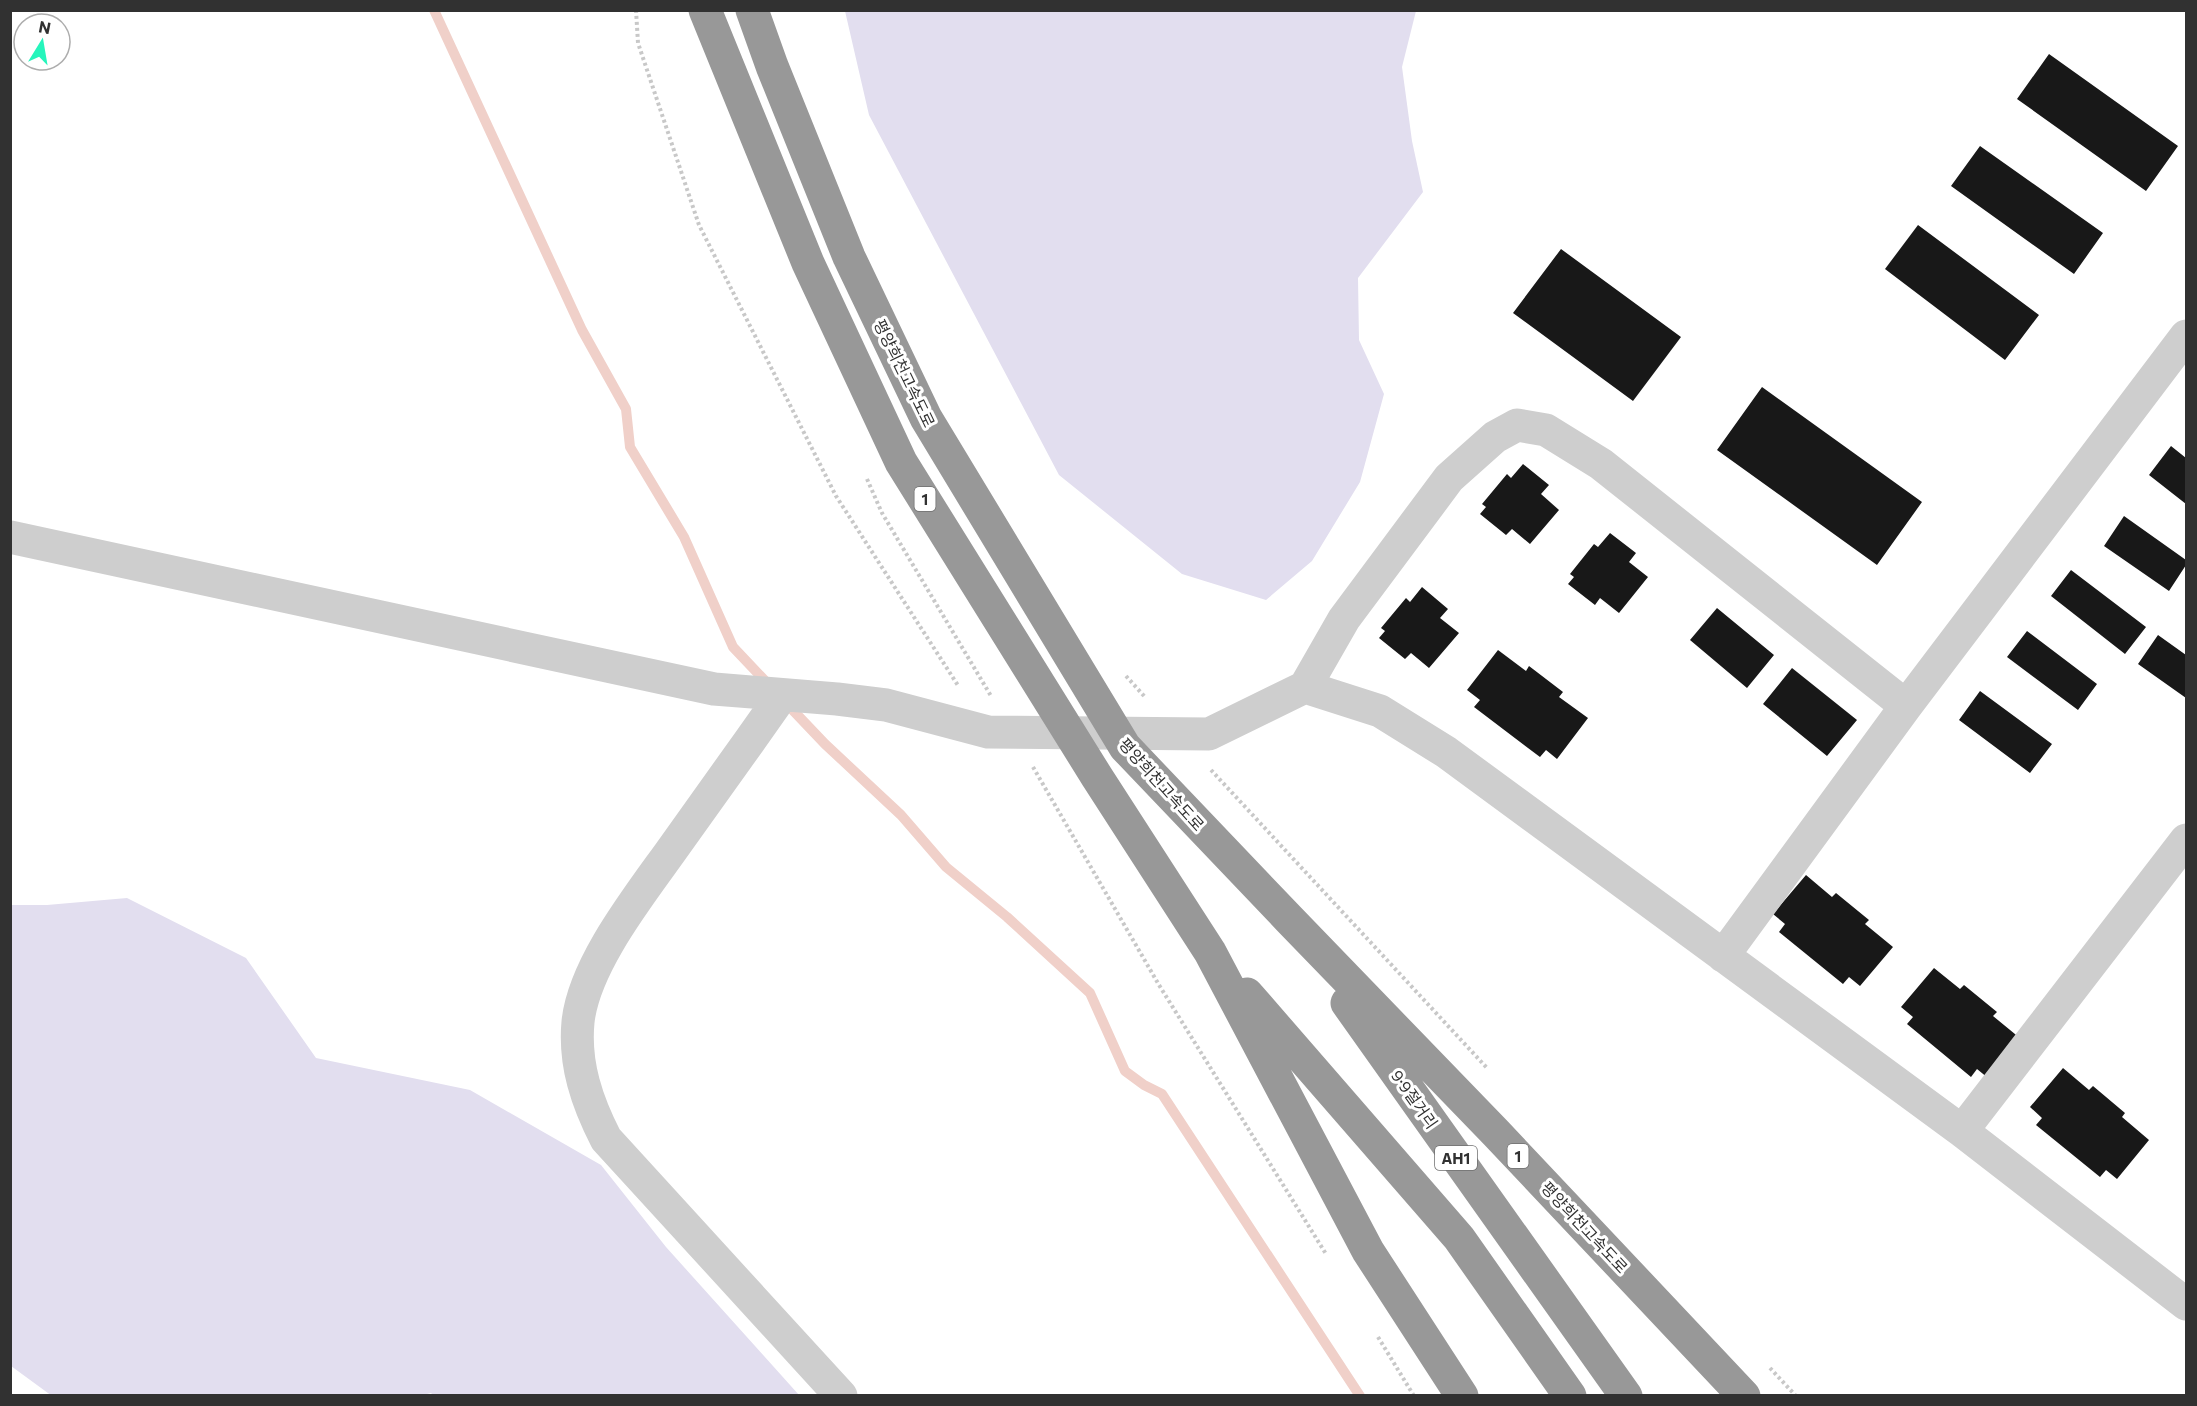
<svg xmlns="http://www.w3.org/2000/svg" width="2197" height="1406" font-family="Commissioner,'Noto Sans KR',sans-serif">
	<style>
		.green { fill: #e2deef }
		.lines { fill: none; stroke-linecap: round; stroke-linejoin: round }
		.stream { stroke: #f0d0c9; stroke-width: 10 }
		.building { fill: #181818 }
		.path { stroke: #c8c8c8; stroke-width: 4; stroke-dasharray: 3 3; stroke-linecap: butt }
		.minor { stroke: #cecece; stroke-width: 33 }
		.highway { stroke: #989898; stroke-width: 33 }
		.labels { text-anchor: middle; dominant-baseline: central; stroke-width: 6; stroke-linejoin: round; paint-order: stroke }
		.shield { fill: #fff; stroke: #6f6f6f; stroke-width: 1.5 }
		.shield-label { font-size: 15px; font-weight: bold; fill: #313131 }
		.street-label { font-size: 16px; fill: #313131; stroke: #fff }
	</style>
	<rect width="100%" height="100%" fill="#fff"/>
	<path class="green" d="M845,11h571l-14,56 10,74 11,51 -65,86 1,62 25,54 -24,88 -48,79 -46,39 -84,-26 -123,-99 -190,-360z
		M127,898l119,60 70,100 154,32 131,75 65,82 133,148 -365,1 -3,-3 -12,3h-367l-41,-30v-461h36z"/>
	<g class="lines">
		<path class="stream" d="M434,10l148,320 44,79 4,38 54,90 49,110 36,38
			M786,703l39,41 76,71 45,52 61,50 83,76 35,78 19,14 18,9 198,302"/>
	</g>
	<path class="building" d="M2049,54l129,92 -32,45 -129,-92z
		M1980,146l123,87 -29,41 -123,-88z
		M1918,225l121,90 -34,45 -120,-91z
		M1561,249l120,88 -48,64 -120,-88z
		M1762,387l160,115 -45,63 -160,-115z
		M2171,446l15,12v46l-37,-29z
		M1523,464l26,21 -8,9 18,16 -29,34 -18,-15 -6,6 -26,-21 6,-7 -4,-3 25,-30 4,4z
		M2124,516l62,44v5l-17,26 -65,-45z
		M1610,533l26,20 -7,9 19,15 -29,36 -19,-15 -5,7 -27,-21 6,-7 -4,-3 24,-30 4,3z
		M2071,570l75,57 -21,27 -74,-58z
		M1422,587l26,22 -8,9 19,15 -30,35 -18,-15 -6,6 -26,-21 6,-7 -4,-3 25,-30 4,4z
		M1717,608l57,47 -27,33 -57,-48z
		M2027,631l70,53 -19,26 -71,-53z
		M2158,635l28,20v43l-48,-34z
		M1498,650l28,21 3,-5 34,26 -4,5 29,21 -31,41 -11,-9 -6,7 -66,-50 6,-7 -13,-10z
		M1792,668l65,52 -30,36 -64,-52z
		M1980,691l72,53 -22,29 -71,-53z
		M1806,875l26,22 4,-4 33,27 -4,4 28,23 -33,39 -11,-9 -6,7 -64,-52 6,-8 -12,-10z
		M1934,968l26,21 4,-4 33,27 -4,4 28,23 -33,39 -11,-9 -6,8 -64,-53 6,-7 -12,-10z
		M2063,1068l26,22 4,-4 32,27 -3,4 27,23 -32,39 -11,-9 -6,7 -64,-52 6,-7 -12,-11z"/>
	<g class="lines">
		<path class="path" d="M636,10l2,33 61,182 137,271 123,191
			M867,479l15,34 109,183
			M1126,676l19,21
			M1033,767l126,218 167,269
			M1211,770l276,298
			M1378,1337l36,59
			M1770,1368l26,28"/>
		<path class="minor" d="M10,537l704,152 123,10 49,6 102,27 221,2 96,-47 75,24 66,41 516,379 224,173
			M1305,687l39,-68 105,-141 46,-41 22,-12 29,5 55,34 305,242
			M782,695c-35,50 -71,100 -106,149 -33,47 -92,119 -98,178 -4,42 9,80 28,117l235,257
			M1723,956l183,-250 280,-370
			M1962,1131l224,-291"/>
		<path class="highway" d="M705,10l103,253 93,199 196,315 113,175 158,299 94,145
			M752,10l20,56 77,191 77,161 199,329 164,172 207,214 248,263
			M1247,994l212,244 111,158
			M1347,1003l279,393"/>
	</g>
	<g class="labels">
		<g class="shield">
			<rect x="914.5" y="487" width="21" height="24" rx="4.5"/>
			<rect x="1507.5" y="1144" width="21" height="24" rx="4.5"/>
			<rect x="1435" y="1146" width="42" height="24" rx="4.5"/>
		</g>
		<g class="shield-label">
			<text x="925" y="499">1</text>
			<text x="1518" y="1156">1</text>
			<text x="1456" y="1158">AH1</text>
		</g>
		<g class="street-label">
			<text transform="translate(905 373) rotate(64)">평양희천고속도로</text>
			<text transform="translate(1162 784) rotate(48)">평양희천고속도로</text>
			<text transform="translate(1415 1099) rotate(55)">9·9절거리</text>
			<text transform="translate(1585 1227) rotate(47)">평양희천고속도로</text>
		</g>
	</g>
	<rect width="2197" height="1406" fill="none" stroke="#313131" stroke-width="24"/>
	<g transform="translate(42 42) rotate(11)"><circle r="28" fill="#ffffff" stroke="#adadad" stroke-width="1.5"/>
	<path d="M0-4.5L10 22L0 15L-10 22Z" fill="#26f5bc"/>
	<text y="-9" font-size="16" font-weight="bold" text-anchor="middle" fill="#313131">N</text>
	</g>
</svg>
